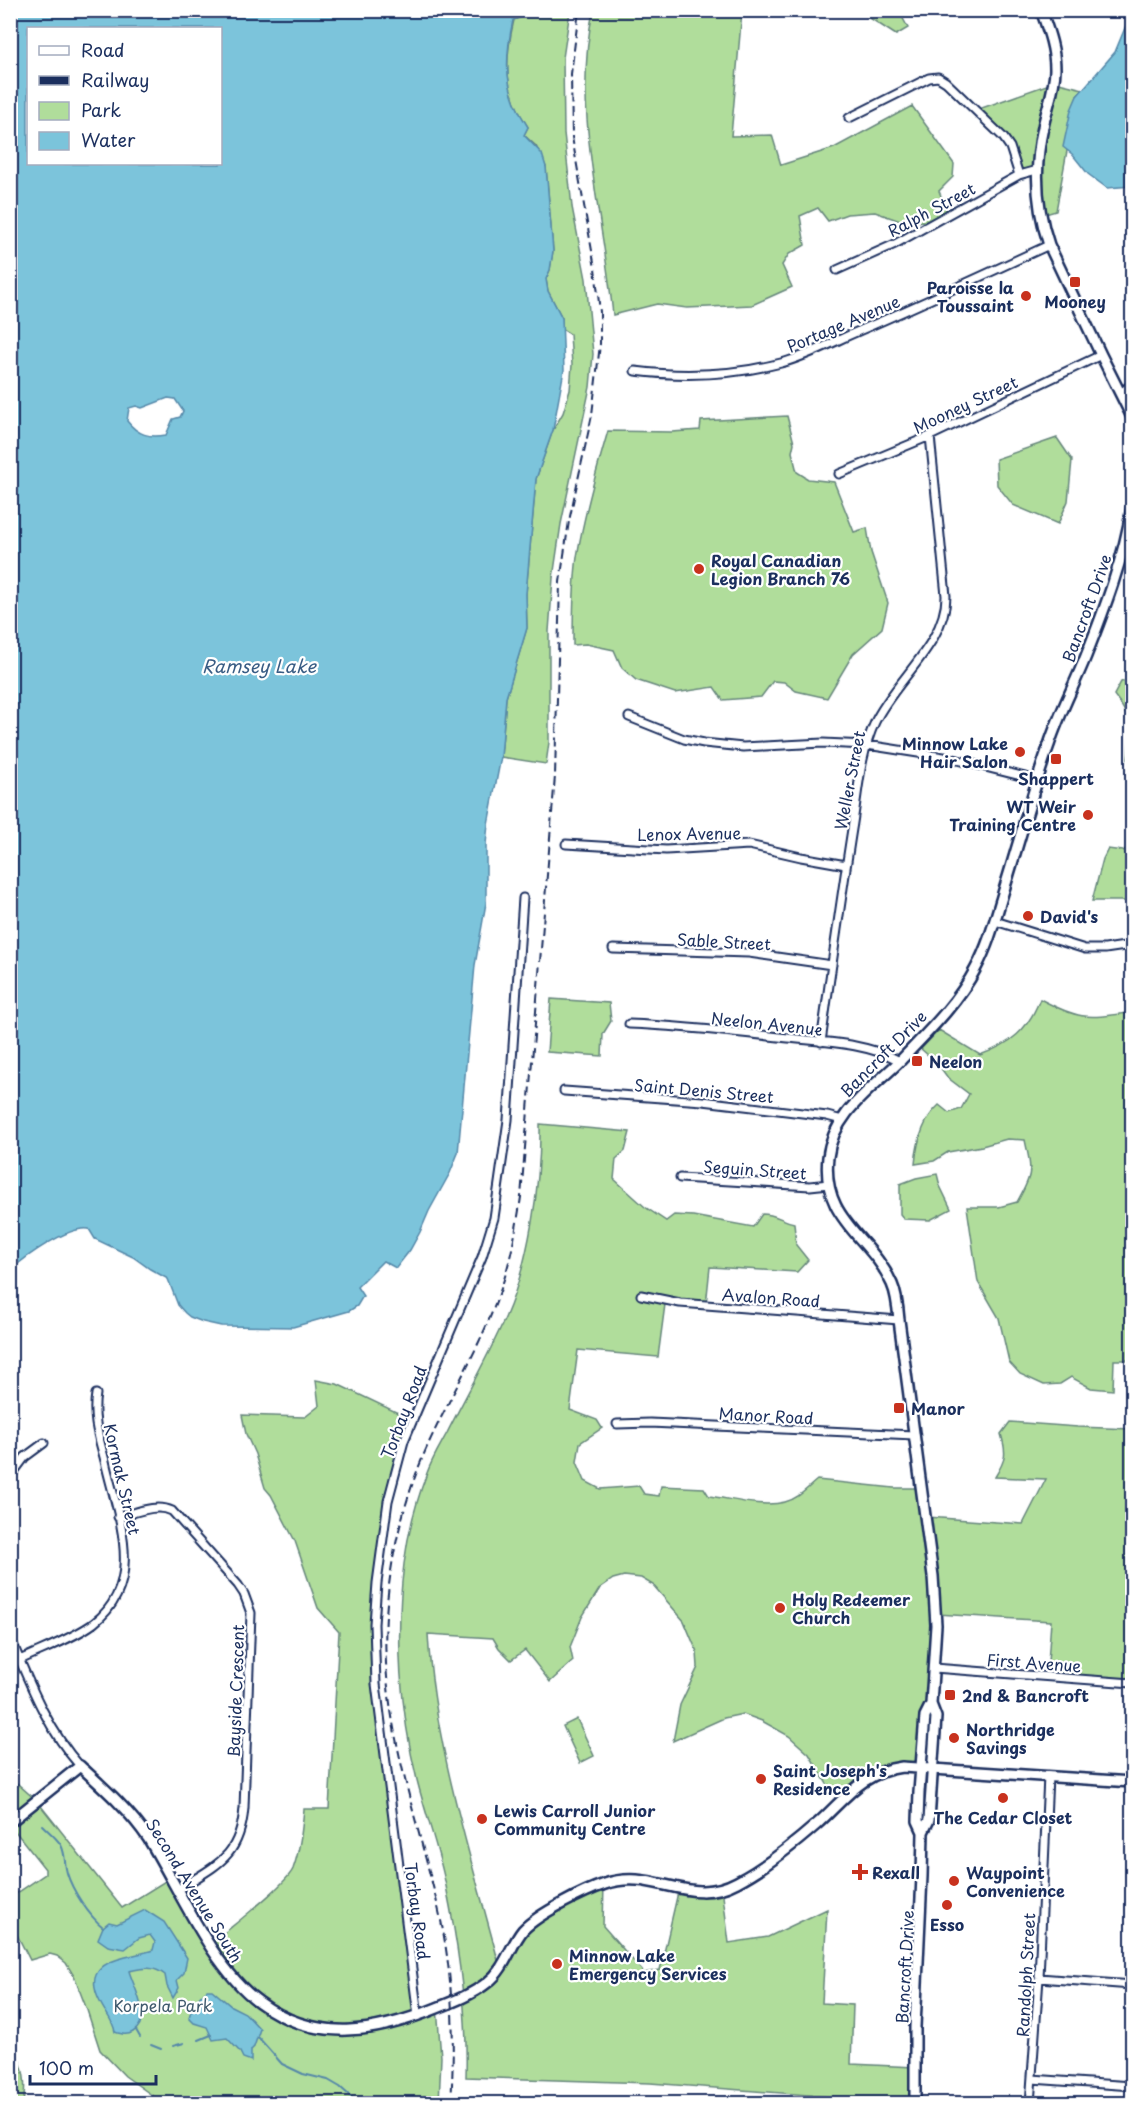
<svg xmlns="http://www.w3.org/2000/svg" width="1143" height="2114" font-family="'Playpen Sans',sans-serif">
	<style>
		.green { fill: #b0dd9b; stroke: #66867c; stroke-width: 1.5 }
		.water { fill: #7bc4db; stroke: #5588a9; stroke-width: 1.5; fill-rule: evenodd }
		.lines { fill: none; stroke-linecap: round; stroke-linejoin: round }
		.stream { stroke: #5588a9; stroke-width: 2 }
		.street-casing { stroke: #1b2f5e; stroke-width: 11 }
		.secondary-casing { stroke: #1b2f5e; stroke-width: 14 }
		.street { stroke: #fff; stroke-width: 7 }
		.secondary { stroke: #fff; stroke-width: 9 }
		.rail { stroke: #1b2f5e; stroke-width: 2; stroke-dasharray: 9 4.5; stroke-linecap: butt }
		.poi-dot { fill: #c8321e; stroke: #fff; stroke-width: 2 }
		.labels { text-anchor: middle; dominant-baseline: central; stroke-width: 4.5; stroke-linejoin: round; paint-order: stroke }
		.street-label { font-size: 16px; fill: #1b2f5e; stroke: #fff }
		.poi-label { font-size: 16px; font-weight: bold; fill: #1b2f5e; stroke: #fff; text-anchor: start }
		.park-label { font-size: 16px; fill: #405a6d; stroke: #fff }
		.water-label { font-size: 18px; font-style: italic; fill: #385c84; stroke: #fff }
	</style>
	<rect width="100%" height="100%" fill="#fff"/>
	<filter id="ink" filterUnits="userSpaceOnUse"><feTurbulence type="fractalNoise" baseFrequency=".0167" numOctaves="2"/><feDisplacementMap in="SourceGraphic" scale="12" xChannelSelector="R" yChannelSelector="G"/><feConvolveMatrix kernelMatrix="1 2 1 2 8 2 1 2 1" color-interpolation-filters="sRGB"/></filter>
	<g filter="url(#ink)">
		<path class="green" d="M527,11h43l-7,47 1,75 8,74 14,72 7,75 -3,33 -29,137 -8,54 -4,53v111l-3,22 -45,-7 5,-59 21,-70 -1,-34 10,-115 17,-49 10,-17 7,-23 2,-25 -2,-31 -8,-5v-11l-14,-27 -2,-12 4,-9 3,-19 -7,-84 -10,-21 -12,-11 4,-8c-24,-36 -24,-65 -14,-107l8,-4z
			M593,11h149l-11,125 41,-1 9,30 53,-17 78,-42 42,58 -1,13 -14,14 8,20 -16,10 -28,1 -28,-10 -28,2 -19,7 -10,-13 -18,8 5,29 -16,9 -7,11 10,22 -40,18 -65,3 -30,-4 -44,11c-10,-101 -41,-203 -20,-304z
			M859,11h40l9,17 -12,7z
			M1055,82l28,7 -6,7 -21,115 -14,4 -4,-46 -19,6 -9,-28 -34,-37z
			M787,416l7,27 -2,9 5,20 11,7 26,3 20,50 13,-4 4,24 17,51 -6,25 -29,26 -26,44 -31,-7 -12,-9 -11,-1 -12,16 -38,3 -9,-13 -39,6 -39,-13 -14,-12 -8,-18 -28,-6 -13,1c0,-29 0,-59 4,-88 7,-43 19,-85 31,-126l64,1 28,-2 1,-9z
			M1057,438l15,22 -4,41 -10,23 -45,-19 -16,-20 -1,-26z
			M1132,679v83l-4,-1c3,-28 5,-43 -14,-66l7,-13z
			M1132,828v73h-40l11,-42 5,-10 15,2 5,-4z
			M551,999l58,4 2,18 -8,13 -1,22 -55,-4z
			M1040,999c38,20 45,20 87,14l5,9v338h-18l-1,30 -22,-2 -20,-11 -11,7 -16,1 -24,-11 -11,-12 -10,-44 -21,-36 -11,-75h32l18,-5c16,-28 15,-30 8,-62l-18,-1 -25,7 -34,6 -14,9 -19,3c2,-21 7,-44 24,-59l10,8 12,-4 8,-15 -21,-16 -11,-15 -16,-14 18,-19 41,25c31,-11 48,-25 60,-56z
			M540,1124l90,8 -5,19 -9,8 -2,20 31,28 21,14 8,-6 19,1 60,11 9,-13c14,0 18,6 32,9l2,22 12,15 -11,12 -87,-5 -4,38 -40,-8 -8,60 -80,-7 -8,60 27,10 5,8 -22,15 -3,19 8,19 15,8 39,-3 5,8 15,2 2,-10 43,2 5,8c23,3 53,12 76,6 13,-3 22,-14 32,-22l77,8h28l5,29 96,7 23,-45 -51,-2c11,-18 12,-23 6,-43l9,-12 68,5 54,2v254l-85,-7 4,-55 -114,-7 -5,90 -8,12 -4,51 -28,1 -52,33 -13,-17 -18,-30 -20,-18 -27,-15 -19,-7 -19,4 -51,23 7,-36 18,-38 -1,-15 -13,-31 -31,-36 -12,-7 -17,-2 -11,3 -13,9 -18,29 -12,30 3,14 -23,21 -25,-32 -14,10 -12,-12 -6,-10 -65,-4c6,112 44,226 72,334l23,-38 81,-46 -1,42 41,47 16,-3 19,-82h43l7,55 39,-6 59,-28 -5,94 31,2 -2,59 64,3v36l-265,-20 -184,-6c2,-65 -7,-128 -20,-191 -7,-36 -20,-70 -29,-106 -17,-69 -22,-145 -13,-216 4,-31 12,-62 23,-91 5,-14 13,-27 20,-40 19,-38 41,-76 58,-115 24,-54 36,-135 35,-194z
			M937,1174l3,12 11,23 -21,11 -26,-1 -4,-5v-30l16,-6z
			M316,1380l21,4 76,36 -9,21 -21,95 -8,118 44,360 18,-7 4,50 -2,46h-276l-38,-27 -25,-26 -13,-40 -13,-34 -8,-13 -9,-7 -7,-2 -20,6 -19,-37 -1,-25 35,-24v-5l-34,-43v-48l26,23 85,107 48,-30 41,66c17,-15 75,-59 82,-75 7,-19 9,-40 11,-60h25l10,-177 -21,-24 -23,-67 -24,-46 -6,-7 -10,-34 -9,-20 -4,-19 63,2 14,-11z
			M577,1719l17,37 -14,7 -17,-37z
			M11,2046c13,17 16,36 12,57h-12z"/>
		<path class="water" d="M11,10l516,1 -5,6 -9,3c-9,42 -9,71 15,107l-4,8 18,19 4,13 7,84 -3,19 -4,9 2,12 14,27 2,52 -11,60 -17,49 -10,115 1,34 -21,70 -5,59 -13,67 -2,20v59l-11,62 -17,188 -8,20 -21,38 -9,21 -10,18 -14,18 -13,-7 -26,26 6,9 -6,10 -8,5 -56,16 -72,-1 -18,-4 -13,-5 -5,-4 -7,-8 -10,-26 -18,-10 -17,-12 -38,-18 -6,-10c-20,-4 -64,28 -78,41zM220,28v136h-192v-136zM168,398l7,1 8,12 -3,6 -7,2 -7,16c-17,3 -28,0 -39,-14l2,-13 7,-2 6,2z
			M1132,11v175l-25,2 -19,-14 -16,-20 -9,-7 8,-37 6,-14 38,-44z
			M145,1910l19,12 23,36 -3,15 -7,7 2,8 -6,10 -6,-12 -2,-11c-12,-10 -22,-7 -36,-4 5,17 24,48 4,61 -6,4 -12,2 -18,0 -2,-12 -10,-19 -15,-30 -22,-43 26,-43 53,-52l2,-8 -5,-7 -11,3 -14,11 -17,-3 -10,-7 5,-12 6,-5 8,2z
			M207,1990h5l19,16 14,7 15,16 -6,18 -3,3v11l-8,-3 -3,-6 -13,-14 -14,2 -6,-13 -13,-4 -5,-5c2,-11 10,-22 18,-28z"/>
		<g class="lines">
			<path class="stream" d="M42,1825c6,6 15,13 19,20 5,10 3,18 6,28 5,17 22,43 36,54
				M136,2030l4,7
				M258,2037l24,27 21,10 25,6 12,7 19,17
				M199,2040l12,-5
				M151,2045l10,4
				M173,2046l11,-3"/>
			<g class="street-casing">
				<path id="street" d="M849,118l80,-40 9,-1 8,5 57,55 7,10 9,28
					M837,270l58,-26 124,-69 18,-5
					M635,371c47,6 99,4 146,-8 27,-7 54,-22 80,-33 63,-27 125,-56 188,-85
					M839,474l91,-38 171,-81
					M629,717l55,22 20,4 39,4 80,-4 44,2 83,13 87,22
					M566,844l100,6 83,-5 52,12 45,8
					M995,921l90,28h20l27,-4
					M613,949l136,4 83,12
					M629,1024c53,2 106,8 159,14 37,4 79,5 112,23
					M821,1042c10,-71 20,-143 31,-213 6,-36 8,-75 23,-107 20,-42 71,-79 71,-126l-16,-160
					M564,1091l139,10 124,15 15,4
					M680,1178l130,8 19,-2
					M641,1295l39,8 219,17
					M617,1424l33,-1 264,12
					M10,1477l15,-20 19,-14
					M118,1517c17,-4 38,-14 54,-6l66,74 6,9 7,19 -7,195c-4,50 -28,57 -67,82
					M10,1637c19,45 37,92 70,129
					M20,1660c23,-11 54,-22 74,-37 53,-41 23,-108 11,-162 -6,-23 -13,-43 -9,-67
					M934,1668l198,15
					M1039,1978l93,7
					M418,2016l-42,-332 -2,-60 3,-41 11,-82 16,-60 78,-184 12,-39 14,-98 15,-222
					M1032,2079l100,7
					M1030,2104l9,-126 9,-202"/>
			</g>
			<g class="secondary-casing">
				<path id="secondary" d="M1041,10c7,20 14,38 14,59 0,20 -8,38 -12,58 -9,40 -7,80 6,118l52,110 31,62
					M1121,394l11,-8
					M10,1822l70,-56c24,22 50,45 68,72 31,50 64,130 111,164 57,42 117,31 178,6 18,-7 36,-14 51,-26 17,-13 22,-36 35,-52 15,-16 61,-39 82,-46 48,-17 84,24 132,-2 29,-15 56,-37 80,-58 28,-25 45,-52 85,-57l230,15
					M923,1832l6,-12 7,-103 -5,-13 5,-79 -3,-49 -34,-256c-1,-12 -2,-25 -7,-36 -21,-48 -71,-63 -64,-127 5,-44 44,-68 73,-97 27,-28 57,-57 75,-92 13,-24 20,-52 28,-78 15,-48 28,-97 45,-145 10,-31 25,-59 37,-89 19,-48 38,-98 46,-149
					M915,2104v-77l7,-151 1,-44 -5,-11 1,-29 6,-76 6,-12"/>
			</g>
			<use href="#street" class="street"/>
			<use href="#secondary" class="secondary"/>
			<path class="rail" d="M451,2104c4,-66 2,-133 -13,-197 -23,-97 -58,-190 -52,-291 4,-62 20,-126 47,-182 22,-46 49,-92 66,-140 12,-32 17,-64 22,-97l34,-421 5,-194 9,-61 23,-106 8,-71v-32l-5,-44 -23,-131 -1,-63 8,-64"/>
		</g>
	</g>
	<g class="poi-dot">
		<rect x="1069" y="276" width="12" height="12" rx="3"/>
		<circle cx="1026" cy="296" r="6"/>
		<circle cx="699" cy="569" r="6"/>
		<circle cx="1020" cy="752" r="6"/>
		<rect x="1050" y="753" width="12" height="12" rx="3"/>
		<circle cx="1088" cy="815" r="6"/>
		<circle cx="1028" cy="916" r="6"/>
		<rect x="911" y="1055" width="12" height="12" rx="3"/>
		<rect x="893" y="1402" width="12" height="12" rx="3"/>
		<circle cx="780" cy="1608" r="6"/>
		<rect x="944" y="1689" width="12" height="12" rx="3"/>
		<circle cx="954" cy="1738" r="6"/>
		<circle cx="761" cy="1779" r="6"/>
		<circle cx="1003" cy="1798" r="6"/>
		<circle cx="482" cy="1819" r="6"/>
		<path d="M857 1863h6v6h6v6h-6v6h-6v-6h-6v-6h6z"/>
		<circle cx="954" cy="1881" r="6"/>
		<circle cx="947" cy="1905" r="6"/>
		<circle cx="557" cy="1964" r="6"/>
	</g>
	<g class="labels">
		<g class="street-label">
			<text transform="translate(931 209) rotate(-28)">Ralph Street</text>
			<text transform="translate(843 323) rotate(-23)">Portage Avenue</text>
			<text transform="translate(965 404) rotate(-25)">Mooney Street</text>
			<text transform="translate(1086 608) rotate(-70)">Bancroft Drive</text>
			<text transform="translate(849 780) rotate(-79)">Weller Street</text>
			<text transform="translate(689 833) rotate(-1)">Lenox Avenue</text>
			<text transform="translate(724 941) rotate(3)">Sable Street</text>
			<text transform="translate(767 1023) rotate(6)">Neelon Avenue</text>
			<text transform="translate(883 1053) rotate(-45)">Bancroft Drive</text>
			<text transform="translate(704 1090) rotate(5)">Saint Denis Street</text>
			<text transform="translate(755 1169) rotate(4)">Seguin Street</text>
			<text transform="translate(771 1297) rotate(4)">Avalon Road</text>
			<text transform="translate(403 1412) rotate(-69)">Torbay Road</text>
			<text transform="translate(766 1415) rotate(3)">Manor Road</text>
			<text transform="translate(123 1479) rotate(77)">Kormak Street</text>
			<text transform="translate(1034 1662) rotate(4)">First Avenue</text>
			<text transform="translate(235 1691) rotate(-88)">Bayside Crescent</text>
			<text transform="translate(195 1890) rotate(58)">Second Avenue South</text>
			<text transform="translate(418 1911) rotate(82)">Torbay Road</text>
			<text transform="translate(904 1967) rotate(-87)">Bancroft Drive</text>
			<text transform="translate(1025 1975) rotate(-87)">Randolph Street</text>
		</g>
		<g class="poi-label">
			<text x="1014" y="287" text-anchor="end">Paroisse la<tspan x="1014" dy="18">Toussaint</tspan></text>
			<text x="1075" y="301" text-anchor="middle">Mooney</text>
			<text x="711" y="560">Royal Canadian<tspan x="711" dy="18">Legion Branch 76</tspan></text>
			<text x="1008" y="743" text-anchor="end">Minnow Lake<tspan x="1008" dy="18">Hair Salon</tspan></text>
			<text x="1056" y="778" text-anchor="middle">Shappert</text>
			<text x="1076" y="806" text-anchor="end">WT Weir<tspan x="1076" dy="18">Training Centre</tspan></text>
			<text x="1040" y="916">David's</text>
			<text x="929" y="1061">Neelon</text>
			<text x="911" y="1408">Manor</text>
			<text x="792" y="1599">Holy Redeemer<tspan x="792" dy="18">Church</tspan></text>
			<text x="962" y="1695">2nd &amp; Bancroft</text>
			<text x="966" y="1729">Northridge<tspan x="966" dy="18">Savings</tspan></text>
			<text x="773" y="1770">Saint Joseph's<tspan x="773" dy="18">Residence</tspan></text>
			<text x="494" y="1810">Lewis Carroll Junior<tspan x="494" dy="18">Community Centre</tspan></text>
			<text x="1003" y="1817" text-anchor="middle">The Cedar Closet</text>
			<text x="872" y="1872">Rexall</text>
			<text x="966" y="1872">Waypoint<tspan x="966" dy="18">Convenience</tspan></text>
			<text x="947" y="1924" text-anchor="middle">Esso</text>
			<text x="569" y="1955">Minnow Lake<tspan x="569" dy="18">Emergency Services</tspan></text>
		</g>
		<g class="park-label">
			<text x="163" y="2005">Korpela Park</text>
		</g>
		<g class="water-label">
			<text x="259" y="665">Ramsey Lake</text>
		</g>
	</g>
	<rect width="1143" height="2114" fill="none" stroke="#fff" stroke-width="36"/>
	<rect x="18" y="18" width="1107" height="2078" fill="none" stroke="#1b2f5e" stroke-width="2" filter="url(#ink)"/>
	<rect x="27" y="27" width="195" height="138" fill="#ffffff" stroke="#a4acbf" stroke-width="1.5"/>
	<rect x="39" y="46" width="30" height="9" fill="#ffffff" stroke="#a4acbf" stroke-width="1.5"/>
	<text x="81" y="57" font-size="18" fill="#1b2f5e">Road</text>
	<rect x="39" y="76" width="30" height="9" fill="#1b2f5e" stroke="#a4acbf" stroke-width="1.5"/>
	<text x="81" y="87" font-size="18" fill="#1b2f5e">Railway</text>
	<rect x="39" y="102" width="30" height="18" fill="#b0dd9b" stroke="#a4acbf" stroke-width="1.5"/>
	<text x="81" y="117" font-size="18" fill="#1b2f5e">Park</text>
	<rect x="39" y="132" width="30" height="18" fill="#7bc4db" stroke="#a4acbf" stroke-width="1.5"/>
	<text x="81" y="147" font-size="18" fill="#1b2f5e">Water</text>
	<path d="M30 2075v9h126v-9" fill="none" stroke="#1b2f5e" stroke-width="3"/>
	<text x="39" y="2075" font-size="18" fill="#1b2f5e" stroke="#ffffff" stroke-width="4.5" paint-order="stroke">100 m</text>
</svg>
